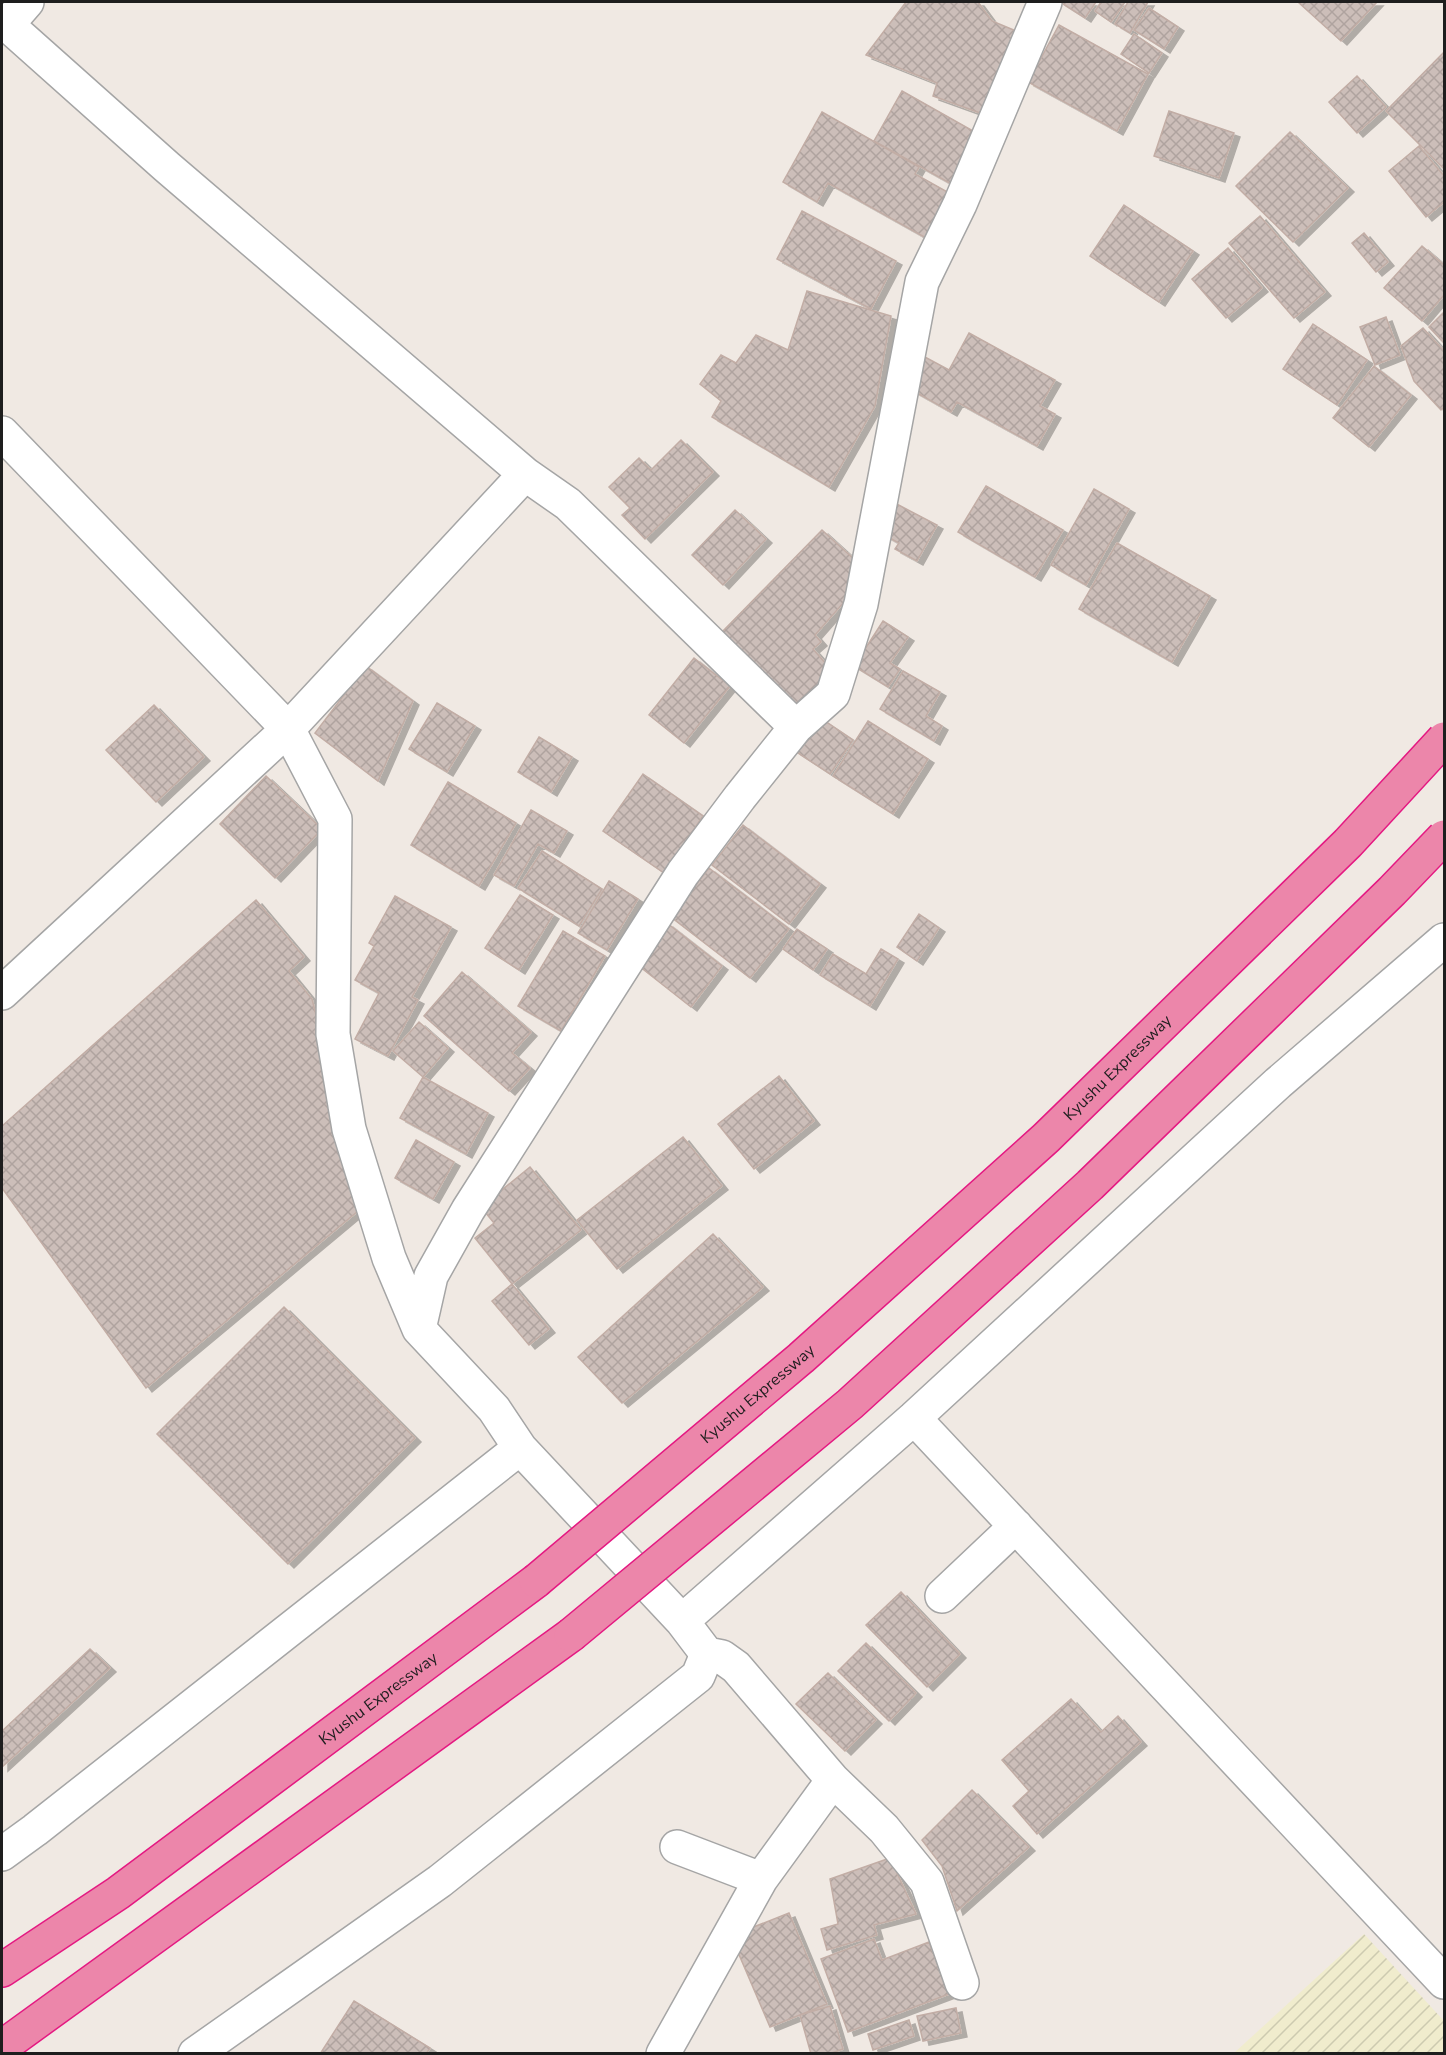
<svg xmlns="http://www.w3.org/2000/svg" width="1446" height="2055" font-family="'Nunito Sans',sans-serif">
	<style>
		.farmland { fill: url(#farmland-furrows) }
		.building { fill: url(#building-cross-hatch); stroke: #c2ada5; stroke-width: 1.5; filter: url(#shadow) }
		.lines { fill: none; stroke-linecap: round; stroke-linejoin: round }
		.minor-casing { stroke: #a5a5a5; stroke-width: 36 }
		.motorway-casing { stroke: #e41982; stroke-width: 36 }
		.minor { stroke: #fff; stroke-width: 33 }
		.motorway { stroke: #ec86aa; stroke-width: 33 }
		.motorway-bridge-casing { stroke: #e41982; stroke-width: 36; stroke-linecap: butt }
		.motorway-bridge { stroke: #ec86aa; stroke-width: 33 }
		.labels { text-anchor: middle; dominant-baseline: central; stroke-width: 4.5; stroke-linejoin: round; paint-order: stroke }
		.street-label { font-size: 16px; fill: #1e1e1e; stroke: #fff }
	</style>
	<defs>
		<pattern id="farmland-furrows" width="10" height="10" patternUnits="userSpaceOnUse" patternTransform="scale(1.5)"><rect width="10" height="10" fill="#f0eccd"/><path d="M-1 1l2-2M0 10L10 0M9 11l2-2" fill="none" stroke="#cdcab0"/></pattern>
		<pattern id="building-cross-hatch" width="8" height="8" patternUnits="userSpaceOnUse" patternTransform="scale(1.5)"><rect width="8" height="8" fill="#ccbeb9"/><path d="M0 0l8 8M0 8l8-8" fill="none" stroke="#afa39f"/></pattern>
		<filter id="shadow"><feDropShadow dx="6" dy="4" stdDeviation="0" flood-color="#0004"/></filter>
	</defs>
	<rect width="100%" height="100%" fill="#f0e9e3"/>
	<path class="farmland" d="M1364,1934l80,87v32h-210z"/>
	<path class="building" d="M906,2h72l14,19 24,10 -33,83 -50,-18 4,-13 -71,-28z
		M1060,2h36l-11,16z
		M1101,2h24l-14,20 -16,-11z
		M1128,2h20l-18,31 -15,-9z
		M1298,2h79l-36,39z
		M1149,8l29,19 -14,22 -30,-19z
		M1059,25l89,49 -31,57 -89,-49z
		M1134,34l28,19 -13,20 -28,-19z
		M1444,52v117l-58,-58z
		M1357,76l29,31 -29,26 -28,-31z
		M902,91l80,45 -27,50 -81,-45z
		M1169,111l65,22 -15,45 -65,-22z
		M822,112l97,55 -4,7 36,20 -25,44 -98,-55 -11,19 -34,-20z
		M1290,132l58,56 -55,54 -57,-56z
		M1419,146l25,30v26l-18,15 -37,-46z
		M1124,205l69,46 -34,51 -69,-46z
		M802,211l94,50 -25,48 -94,-50z
		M1260,216l65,76 -31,26 -65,-75z
		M1364,233l24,29 -12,10 -24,-29z
		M1422,246l22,19v30l-22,26 -38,-33z
		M1228,248l34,40 -36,30 -34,-39z
		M807,291l84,25 -16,90 -46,81 -117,-70 9,-16 -21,-17 21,-29 15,8 20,-28 32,15z
		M1444,312v31l-15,-16z
		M1386,317l14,38 -25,10 -15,-38z
		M1313,324l54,36 -30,45 -54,-36z
		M1423,328l21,23v56l-3,3 -27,-29 -13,-35z
		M969,333l86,47 -15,26 15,8 -18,32 -80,-44 -6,10 -43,-24 17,-31 24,13z
		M1374,366l37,29 -42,52 -36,-29z
		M681,440l32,32 -68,67 -23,-24 8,-7 -21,-21 30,-29 12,12z
		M986,486l77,44 -28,47 -77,-45z
		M1094,489l35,20 -43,76 -35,-20z
		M889,500l48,25 -20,36 -22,-12 4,-6 -26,-14z
		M735,510l31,29 -43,46 -31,-30z
		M822,530l34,31 -11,40 -30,34 6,7 -8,7 20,23 -45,39 -67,-78z
		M1117,543l93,53 -38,66 -93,-53z
		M883,621l25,16 -18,26 10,6 -12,18 -34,-21z
		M694,658l36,28 -46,57 -35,-28z
		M366,666l47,35 -35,80 -63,-48z
		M903,671l37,21 -14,24 16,10 -8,15 -54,-32z
		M437,703l38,23 -28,46 -38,-23z
		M154,705l50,52 -48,45 -50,-52z
		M819,717l34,23 -23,34 -35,-23z
		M868,721l60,38 -35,55 -60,-38z
		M539,737l33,20 -21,35 -33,-20z
		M643,774l60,42 -39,57 -61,-42z
		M266,776l56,53 -47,49 -55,-54z
		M448,782l68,41 -37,63 -68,-41z
		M531,810l36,21 -13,22 -16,-9 -24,42 -20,-11z
		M743,825l77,59 -31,40 -77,-59z
		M542,851l60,38 -23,37 -61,-38z
		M709,868l80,61 -39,49 -79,-61z
		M609,881l29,18 -31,51 -29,-17z
		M520,895l33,20 -34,55 -34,-22z
		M395,896l56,31 -39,70 6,3 -30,56 -33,-17 24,-46 -24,-13 19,-34 -5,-3z
		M256,900l48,57 -15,14 23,28 52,207 -218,182 -144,-200v-62z
		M919,914l20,14 -22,33 -20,-14z
		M667,923l55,43 -31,41 -56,-44z
		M797,929l30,20 -14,21 -30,-21z
		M563,931l42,25 -44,75 -43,-25z
		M881,949l17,10 -28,47 -50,-31 13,-21 33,20z
		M462,972l69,60 -19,21 18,15 -21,23 -85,-75z
		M419,1022l29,26 -25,29 -30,-26z
		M779,1076l35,45 -60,48 -36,-45z
		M423,1077l65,36 -22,41 -66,-36z
		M683,1137l39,49 -105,83 -40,-49z
		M416,1140l38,22 -21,37 -38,-21z
		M530,1167l51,63 -69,54 -37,-46 19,-15 -13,-16z
		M713,1234l50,53 -141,116 -44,-46z
		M512,1284l37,45 -20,16 -37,-44z
		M284,1307l131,131 -127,126 -131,-130z
		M901,1592l59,62 -33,33 -61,-62z
		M866,1643l50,50 -27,28 -51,-50z
		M90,1649l20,19 -108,99v-36z
		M828,1673l48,47 -31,31 -49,-47z
		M1071,1699l30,33 17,-16 23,26 -104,92 -24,-28 16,-15 -27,-31z
		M972,1790l57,57 -72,64 -15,-45 -20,-26z
		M890,1858l26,56 -42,11 3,10 -50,15 -6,-21 17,-5 -8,-45z
		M789,1913l38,91 -57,23 -39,-91z
		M874,1939l8,21 47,-18 20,52 -101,38 -27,-73z
		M354,2001l76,47 -4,6h-106z
		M830,2006l13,43 -14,5h-18l-11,-39z
		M956,2008l5,25 -38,8 -6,-25z
		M909,2020l5,16 -41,14 -5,-16z"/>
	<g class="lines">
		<g class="minor-casing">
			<path id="minor" d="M2,20l165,147 358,307 -237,255 -286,264
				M7,25l20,-23
				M2,433l286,296 47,90 -2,215 16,95 40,129 30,71 75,80 26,39 162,173 25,33 -9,22 -258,205 -245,173
				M525,474l43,30 228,223
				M419,1329l12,-53 37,-66 215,-337 57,-76 56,-70 37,-33 28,-90 61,-322 38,-78 85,-202
				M914,1418l530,564
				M942,1596l74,-70
				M682,1621l232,-203 364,-335 166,-143
				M707,1654l15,3 14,10 97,113 51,49 43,53 35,101
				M677,1847l84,32
				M2,1854l33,-24 485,-382
				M663,2054l98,-175 72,-99"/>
		</g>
		<g class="motorway-casing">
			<g id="motorway">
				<path id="s1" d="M2,1970l116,-77 418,-312"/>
				<path d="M2,2047l569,-412"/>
			</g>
		</g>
		<use href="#minor" class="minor"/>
		<use href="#motorway" class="motorway"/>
		<g class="motorway-bridge-casing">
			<g id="motorway-bridge">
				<path id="s2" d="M536,1581l265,-223 245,-220 302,-295 96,-104"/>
				<path d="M571,1635l279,-231 240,-219 302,-294 52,-54"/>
			</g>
		</g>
		<use href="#motorway-bridge" class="motorway-bridge"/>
	</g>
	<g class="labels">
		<g class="street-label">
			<text stroke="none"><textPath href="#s2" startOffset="776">Kyushu Expressway</textPath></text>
			<text stroke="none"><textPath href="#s2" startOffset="290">Kyushu Expressway</textPath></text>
			<text stroke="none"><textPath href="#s1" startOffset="464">Kyushu Expressway</textPath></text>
		</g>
	</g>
	<rect width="1446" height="2055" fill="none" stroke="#1e1e1e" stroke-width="6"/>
</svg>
